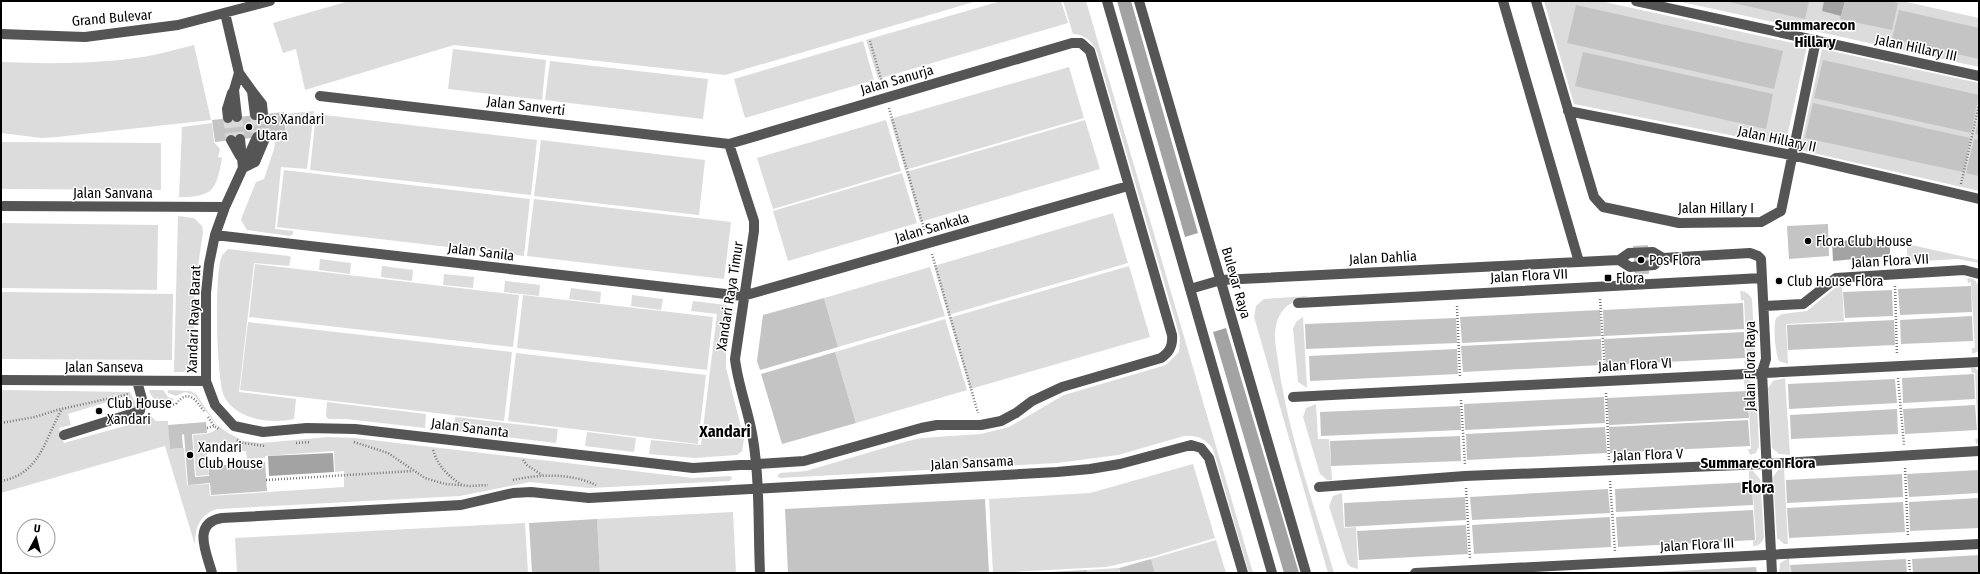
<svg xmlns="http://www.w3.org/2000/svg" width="1980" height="574" font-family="'Fira Sans Condensed',sans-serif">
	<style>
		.green { fill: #dcdcdc }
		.water { fill: #a3a3a3 }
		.building { fill: #c4c4c4 }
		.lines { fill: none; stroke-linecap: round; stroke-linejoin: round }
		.minor-tunnel { stroke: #d9d9d9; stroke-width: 10; stroke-dasharray: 10 5; stroke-linecap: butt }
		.path { stroke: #777; stroke-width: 2.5; stroke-dasharray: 1 2; stroke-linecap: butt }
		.minor { stroke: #555; stroke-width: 10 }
		.poi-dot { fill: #000; stroke: #fff; stroke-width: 1.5 }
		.labels { text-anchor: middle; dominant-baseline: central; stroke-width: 3; stroke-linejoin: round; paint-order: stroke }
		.street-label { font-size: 14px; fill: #000; stroke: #fff }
		.poi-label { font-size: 14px; fill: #000; stroke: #fff; text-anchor: start }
		.neighbourhood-label { font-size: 15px; font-weight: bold; fill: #000; stroke: #fff }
		.quarter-label { font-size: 16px; font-weight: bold; fill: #000; stroke: #fff }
	</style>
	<rect width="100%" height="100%" fill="#fff"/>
	<path class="green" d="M349,1h628l-252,74 -271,-30 -149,45 -9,-41 -13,4 -10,-30z
		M1001,1h60l7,22 -190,56 -12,-39z
		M1063,1h23l167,572h-4l-36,-124c-8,-11 -17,-14 -29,-13l-66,19 -61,8 -277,15 -3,-2 3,-3 26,-2 102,-30 14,-3 59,-4 28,-7 55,-32 102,-30 13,-13 1,-15 -83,-285c-4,-10 -13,-18 -24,-18z
		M1544,1h56l207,45 -22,100 -211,-42z
		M1677,1h225l77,17v49z
		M863,41l11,39 -129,38 -11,-39z
		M194,45l17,75 -154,17 -15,1 -41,-5v-71c48,2 95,2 142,-5 17,-3 34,-8 51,-12z
		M453,49l93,11 -4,40 -94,-11z
		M1822,49l157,34v108l-179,-41z
		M550,61l158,18 -5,40 -158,-19z
		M1069,67l15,51 -179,52 -15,-51z
		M314,111l-7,58 -26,-2 -6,62 18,2v3l-3,2 -43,-6 -6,-10 2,-6 13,-32 8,-3 10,-30 2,-12 11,-2 -2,-21z
		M316,114l221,26 -6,55 -221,-25z
		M886,120l15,51 -128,38 -16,-51z
		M1085,120l15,49 -180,53 -14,-50z
		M212,123l2,19 6,7 -2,8 4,1c-6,33 -9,39 -43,39l3,-70z
		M541,140l164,20 -6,55 -165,-19z
		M1,142l160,1v47l-160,-1z
		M284,170l246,29 -6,57 -247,-29z
		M902,173l15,50 -129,38 -15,-50z
		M534,199l197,23 -7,57 -197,-23z
		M1113,213l15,50 -180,52 -14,-49z
		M178,216l16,2 8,8 1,6 -9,61v67l-3,8 -7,4h-10z
		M1,223l157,2 -1,65 -156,-2z
		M1907,244l72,16v3l-21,-4 -51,3z
		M228,249l61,7 2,1 -2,9 -35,-3 -15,129 57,7 -2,20c-23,5 -56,1 -69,-21 -9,-13 -11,-128 -3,-142 1,-2 4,-5 6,-7z
		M320,259l31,4 -1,11 -31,-4z
		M255,264l264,31 -6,52 -264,-30z
		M382,266l31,4 -1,11 -31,-4z
		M1129,266l21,71 -180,52 -21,-71z
		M930,267l15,49 -107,31 -14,-49z
		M444,274l30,3 -1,11 -30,-3z
		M1967,278c7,0 9,3 12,8v65l-7,3v-6h3l-4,-66 -3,1z
		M505,281l35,4 -1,11 -35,-4z
		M1842,284l2,37 -58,3 2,40 -9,-3c-4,-8 -6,-36 -3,-43l6,-4 25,-3 29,-24z
		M571,288l30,4 -1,11 -31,-4z
		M1740,291c6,0 9,3 12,8l3,58c-1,5 -4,8 -10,9l-1,-5 3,-1 -3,-60 -3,1z
		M1,292l172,2 -1,66 -171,-1z
		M523,295l190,22 -6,53 -190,-22z
		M632,295l31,4 -2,11 -30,-4z
		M1309,296c-17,5 -29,11 -33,30 -3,12 1,25 2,36 10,72 36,142 56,211h-6l-74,-256 2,-11 8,-7z
		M693,301l33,4 6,7 -6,38v18l18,71 -2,12 -5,4 -42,3 -46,-4 2,-14 50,5 16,-131 -26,-3z
		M1303,317l4,71 -9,-6 -5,-54 4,-7z
		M945,319l22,71 -111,33 -21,-71z
		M248,322l264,30 -8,69 -264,-31z
		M516,353l190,22 -8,69 -190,-23z
		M1971,368h4l4,3v72l-3,1 -1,-5 3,-1 -3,-65h-3z
		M1785,378l5,77 -11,-1 -7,-6 -4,-60 5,-7z
		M1748,379l8,9 3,58 -3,7 -6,2 -2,-6h3l-3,-59h-3l-1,-10z
		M1,390l129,2 5,10v5l-3,1 -5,-12 -59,18 3,11 -12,3 5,15 75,-21 10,-8 7,7h12l2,28 14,-1 3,37 22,-1 1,12 134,-9v-16l-9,1 -1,-21 -69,5v2l-18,1 -1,-8 -18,1 -2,-9 -20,2 3,30 -13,1 -3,-41c8,-1 20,0 25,-8l-24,-32 -9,-3 -9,4 -8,-3v-3l22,1 6,3 21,31 11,8 16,8 17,2 67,-6 27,1 338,40 37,-2 2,2 -2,3 -141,7 -59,-6 -70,14 -243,13c-18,6 -22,19 -22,36l-30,-99 -164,47z
		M149,390h14l5,7 6,2 -3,4c-11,0 -19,-2 -22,-13z
		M327,402l99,12 -1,14 -79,-9h-18l-2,-3z
		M1316,404l2,35h11l3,41h-5l-7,-6 -17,-57 3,-9z
		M455,417l103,12 -2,14 -102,-12z
		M587,432l49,6 -2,14 -49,-6z
		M1193,464l22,74 -64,19 -45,10 -113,6 -4,-74 101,-6z
		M1784,468l4,76h-4l-7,-6 -4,-61 5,-7z
		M1749,471h4l7,8 4,58c-2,6 -5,9 -11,9v-5l3,-1 -4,-59h-3z
		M1342,493l2,35 12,-1 2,42 -7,-2 -4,-4 -18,-57 4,-10z
		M733,512l3,61h-136l-3,-54z
		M525,523l3,50h-291l-2,-35z
		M1216,540l10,33h-71l-4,-14z
		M1789,558l1,15h-11l1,-10z
		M1119,568v5h-32v-3z"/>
	<path class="water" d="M1117,1h14l67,232 -13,4z
		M1824,1h21l-4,15 -19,-5z
		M1876,239l1,1 13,3v13l-57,5 -1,-20z
		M1226,328l73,245h-15l-71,-241z
		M333,453l1,19 -65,4 -1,-20z"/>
	<path class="building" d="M1725,1h84l-4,18z
		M1845,1h44l9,2 -6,27 -52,-11z
		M1576,5l207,46 -9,38 -207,-46z
		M1899,10l80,18v31l-87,-20z
		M1583,52l190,42 -7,35 -191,-43z
		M1823,60l156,35 -8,38 -157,-35z
		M1813,103l157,35 -7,34 -158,-34z
		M284,112l2,22 -71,8 -3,-22z
		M1979,119v16l-4,-1z
		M1974,139l5,1v36l-13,-3z
		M1828,224l1,32 -40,3 -2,-33z
		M1648,245l1,29h-14l-2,-28z
		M1971,286l1,26 -72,3 -2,-26z
		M1892,290l1,26 -48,2 -2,-26z
		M824,298l14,49 -78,23 -3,-9 6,-46z
		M1743,303l1,26 -140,7 -1,-26z
		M1600,310l1,26 -139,7 -2,-26z
		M1972,316l1,25 -72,3 -1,-24z
		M1456,318l1,25 -151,6 -1,-25z
		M1894,320l1,25 -107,5 -1,-25z
		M1744,332l1,26 -139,7 -2,-26z
		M1601,339l1,26 -139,7 -2,-26z
		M1457,349l1,25 -148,7 -1,-25z
		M835,352l21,71 -74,21 -21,-70z
		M1974,374l1,25 -72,4 -1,-25z
		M1895,379l2,24 -108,6 -1,-25z
		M1747,391l2,27 -140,7 -2,-27z
		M1604,397l1,26 -140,7 -1,-26z
		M1975,405l2,25 -72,4 -2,-25z
		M1460,406l1,24 -140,6 -1,-24z
		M1897,409l1,25 -107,5 -1,-24z
		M1748,420l2,26 -140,7 -1,-26z
		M206,422l1,11 -15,1 3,43 14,-1v-10l56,-4 2,29 -56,4 -1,-12 -22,2 -4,-51 -2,1 1,13 -13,1 -2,-24z
		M1605,427l2,26 -140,7 -1,-26z
		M1460,436l1,25 -130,5 -1,-25z
		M1979,470v23l-70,4 -2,-23z
		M1902,474l1,23 -116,6 -1,-23z
		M1752,482l1,23 -137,7 -1,-23z
		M1608,489l2,24 -138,7 -2,-23z
		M1465,497l1,23 -121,7 -1,-24z
		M1979,498v30l-69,3 -1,-29z
		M985,499l4,74h-201l-3,-64z
		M1903,502l2,30 -116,6 -2,-30z
		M1753,510l2,30 -137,7 -2,-30z
		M1610,517l1,30 -137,7 -2,-29z
		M597,519l3,54h-68l-3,-50z
		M1466,525l2,29 -109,6 -2,-29z
		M1979,555v18h-66l-1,-14z
		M1151,559l4,14h-35l-1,-5z
		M1906,559l1,14h-116l-1,-8z
		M1756,567l1,6h-100v-1z
		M1087,570v3h-37v-1z"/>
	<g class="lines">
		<path class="minor-tunnel" d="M263,114l3,22
			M255,115l2,22
			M237,117l3,22
			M228,118l3,22"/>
		<path class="path" d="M870,41l13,45
			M889,108l36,124
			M1961,184l18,-79
			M932,254l46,159
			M1895,286l2,69
			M1600,299l5,71
			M1457,306l3,71
			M1898,378l6,67
			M1606,393l3,67
			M1461,400l4,65
			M153,401c8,5 14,5 23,3 13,-16 19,-4 28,7
			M208,417l6,9 5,3
			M1,423l34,-6 22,-7 72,-16
			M207,428l7,-2
			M237,440l6,3 22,3
			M354,442l34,11 37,25 20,6 25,2 18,-1
			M296,443l15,-1
			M433,450c5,16 15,26 29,35
			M523,460l4,5 15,10
			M1905,468l3,69
			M266,480l147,-9
			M513,480c27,-6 58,-7 83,5
			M1,481c40,-7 44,-43 61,-72
			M1610,481l5,71
			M1466,488l4,71
			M1909,560l1,13"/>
		<path class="minor" d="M1107,1l165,572
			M1139,1l167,572
			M1503,1l76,261
			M1536,1l58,196 9,10 76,16 82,-1 20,-11 35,-171
			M1636,1l343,75
			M225,13l14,60 13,18 3,24
			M1,34l84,3 93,-12 92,-24
			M252,91l10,13 1,10
			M1568,111l223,44 188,44
			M237,117l-3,-27 5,-17
			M228,118l-1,-9 5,-16
			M257,137l-32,70 -10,28 -6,29 -3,29v88l9,24 19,21 29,6 44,-4 48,1 338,39 111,-7 117,-33 16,-3h44l20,-4 15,-8 16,-12 30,-14 99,-29c9,-6 12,-13 11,-23l-82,-284 -9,-8h-9l-343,101 -409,-48
			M240,139l3,29
			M231,140l9,16
			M729,144l25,77v10l-19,128c3,27 14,53 18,80 7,44 5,90 7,134
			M243,168l12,-6 11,-26
			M1,206l224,1
			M215,235l528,61 385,-110
			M1653,252l10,6 -9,7 -24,2 -11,-7 10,-7z
			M1663,258l87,-5 8,3 3,3 5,100 -4,13 10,201
			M1190,289l31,-9 398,-20
			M1298,303l464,-25
			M1764,306l39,-2 33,-26 128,-8 15,4
			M1,380l205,1
			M1293,397l686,-35
			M64,435l76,-24 2,-12 -5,-18
			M1319,487l146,-11 301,-12 213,-13
			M212,573c-5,-19 -21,-50 10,-55l239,-13 52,-12 18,-1 58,6 468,-26 33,-3 30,-5 71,-19 10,3 8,10 34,115
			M1415,573l564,-29"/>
	</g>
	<g class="poi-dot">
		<circle cx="249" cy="127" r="4"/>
		<circle cx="1808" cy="241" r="4"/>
		<circle cx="1641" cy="260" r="4"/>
		<rect x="1604" y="274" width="8" height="8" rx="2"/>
		<circle cx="1779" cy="281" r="4"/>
		<circle cx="99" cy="411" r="4"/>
		<circle cx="190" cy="455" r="4"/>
	</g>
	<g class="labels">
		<g class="street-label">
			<text transform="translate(112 18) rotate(-5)">Grand Bulevar</text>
			<text transform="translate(1916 48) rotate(12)">Jalan Hillary III</text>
			<text transform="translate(897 80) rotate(-16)">Jalan Sanurja</text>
			<text transform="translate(526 106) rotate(7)">Jalan Sanverti</text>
			<text transform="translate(1777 139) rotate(12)">Jalan Hillary II</text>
			<text x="113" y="193">Jalan Sanvana</text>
			<text x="1716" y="208">Jalan Hillary I</text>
			<text transform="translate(932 228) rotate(-16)">Jalan Sankala</text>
			<text transform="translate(481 252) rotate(7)">Jalan Sanila</text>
			<text transform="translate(1383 258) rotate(-3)">Jalan Dahlia</text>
			<text transform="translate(1890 261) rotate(-3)">Jalan Flora VII</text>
			<text transform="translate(1529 276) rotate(-3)">Jalan Flora VII</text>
			<text transform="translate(1236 283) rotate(74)">Bulevar Raya</text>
			<text transform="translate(730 296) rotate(-81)">Xandari Raya Timur</text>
			<text transform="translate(194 319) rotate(-88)">Xandari Raya Barat</text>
			<text transform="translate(1635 365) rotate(-3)">Jalan Flora VI</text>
			<text transform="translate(1750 366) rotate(-90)">Jalan Flora Raya</text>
			<text x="104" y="367">Jalan Sanseva</text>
			<text transform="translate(470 428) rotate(7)">Jalan Sananta</text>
			<text transform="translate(1648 455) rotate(-2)">Jalan Flora V</text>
			<text transform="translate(972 463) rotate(-3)">Jalan Sansama</text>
			<text transform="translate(1697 545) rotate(-3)">Jalan Flora III</text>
		</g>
		<g class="poi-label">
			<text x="257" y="119">Pos Xandari<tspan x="257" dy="16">Utara</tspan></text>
			<text x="1816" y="241">Flora Club House</text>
			<text x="1649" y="260">Pos Flora</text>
			<text x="1616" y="278">Flora</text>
			<text x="1787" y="281">Club House Flora</text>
			<text x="107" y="403">Club House<tspan x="107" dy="16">Xandari</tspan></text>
			<text x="198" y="447">Xandari<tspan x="198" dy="16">Club House</tspan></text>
		</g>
		<g class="neighbourhood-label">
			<text x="1815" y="25">Summarecon<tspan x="1815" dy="17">Hillary</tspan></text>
			<text x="1758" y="463">Summarecon Flora</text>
		</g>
		<g class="quarter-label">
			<text x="725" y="431">Xandari</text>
			<text x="1758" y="487">Flora</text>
		</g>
	</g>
	<rect width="1980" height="574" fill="none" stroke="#000000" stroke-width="4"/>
	<g transform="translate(36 538) rotate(7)"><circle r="19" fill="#ffffff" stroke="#999999"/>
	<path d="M0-3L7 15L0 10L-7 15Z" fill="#000000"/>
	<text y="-6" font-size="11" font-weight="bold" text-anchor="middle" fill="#000000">U</text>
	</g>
</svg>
